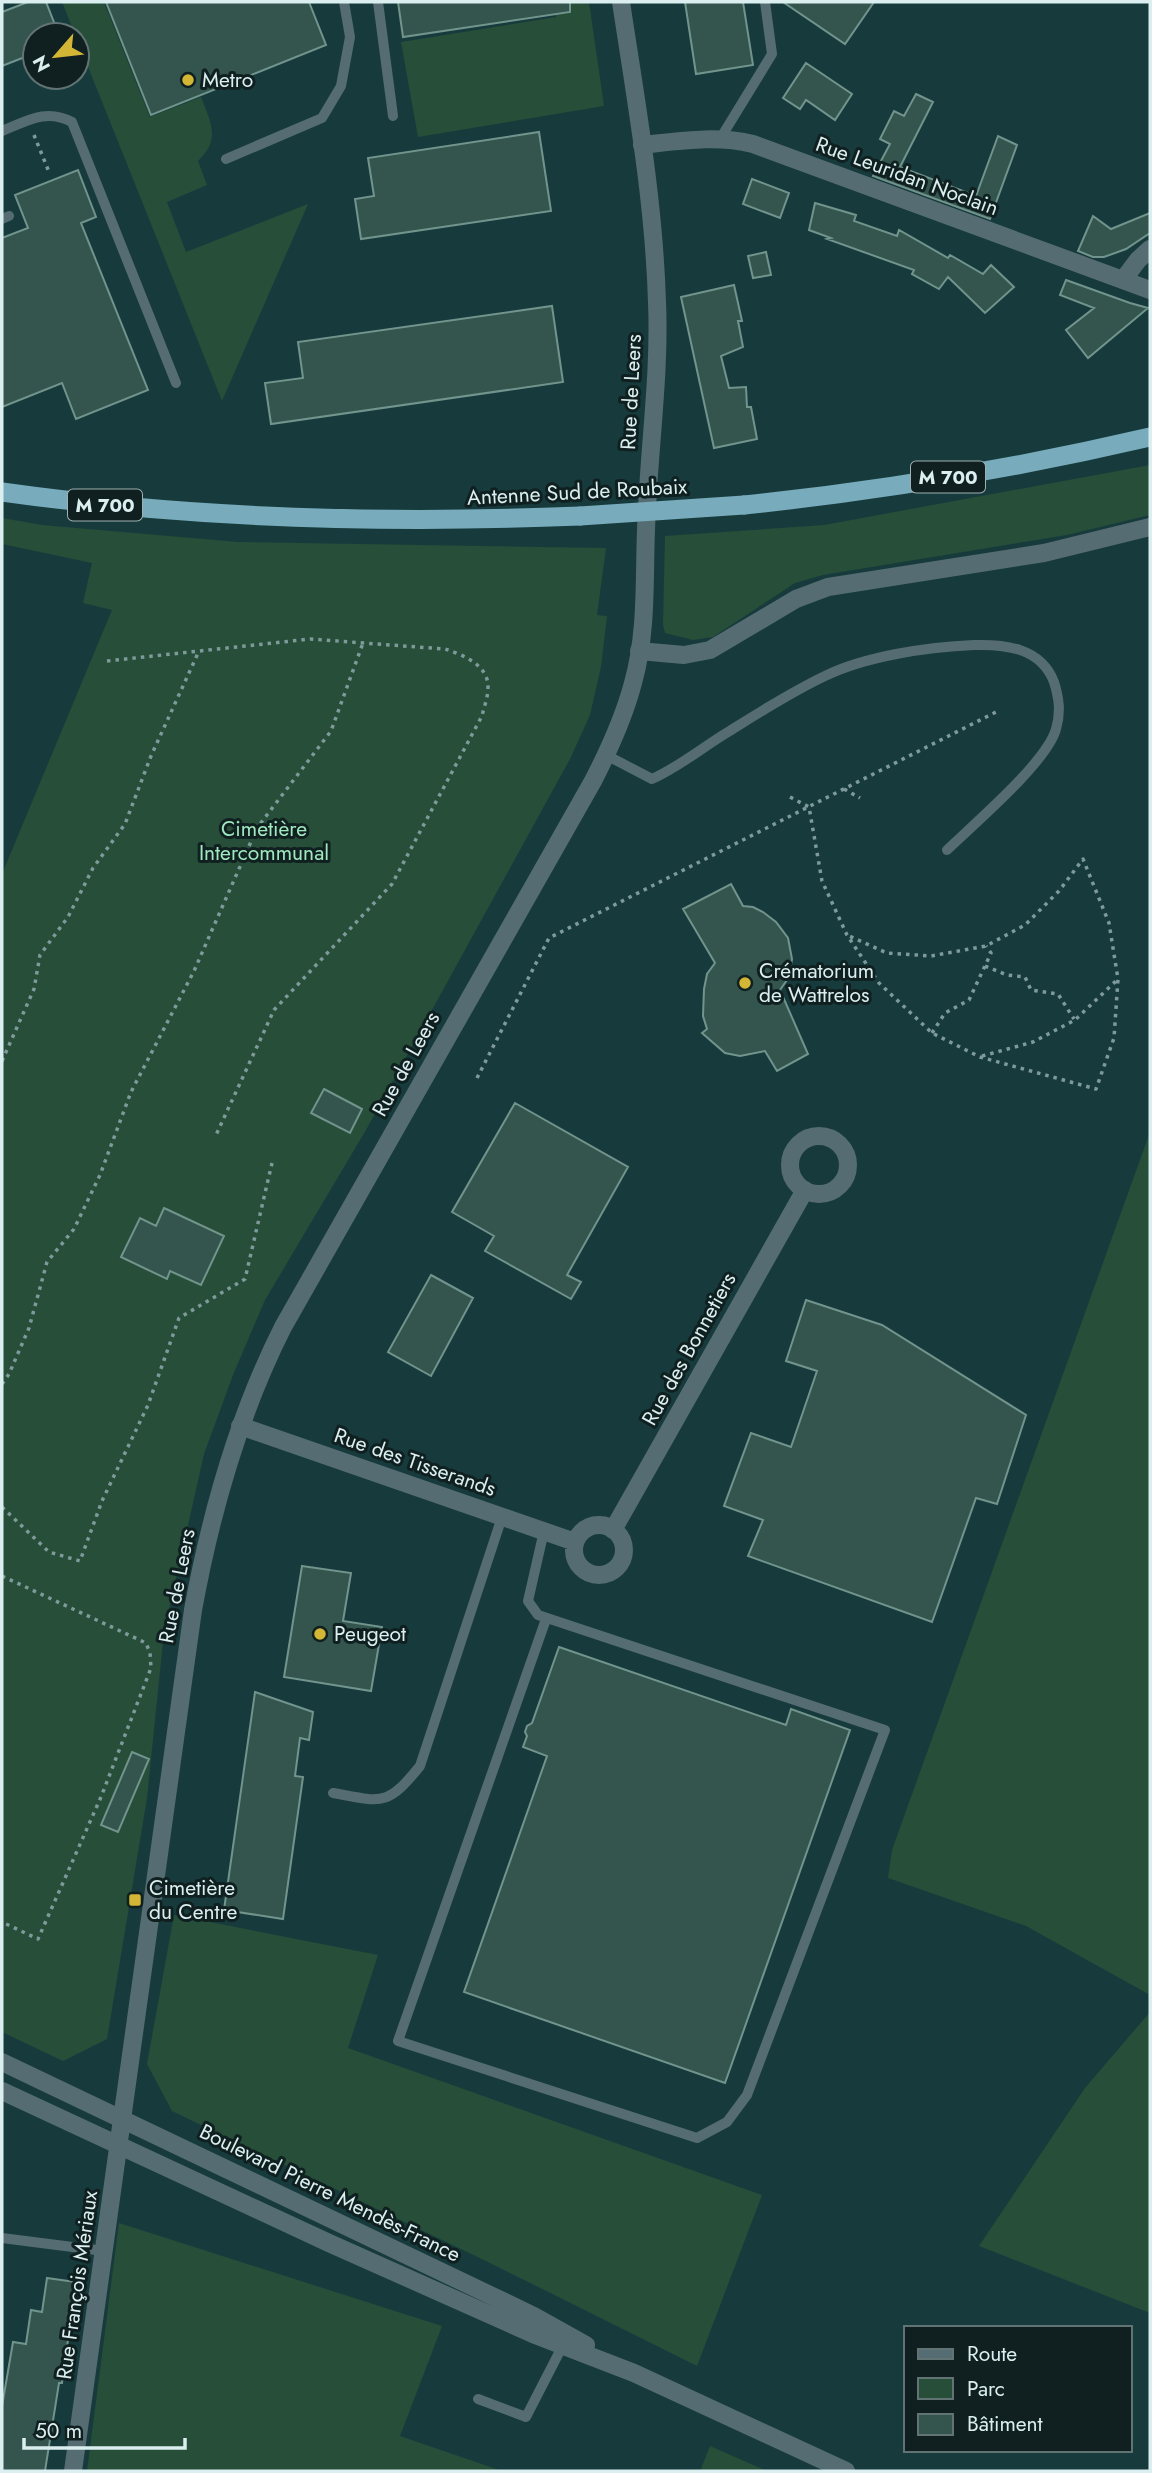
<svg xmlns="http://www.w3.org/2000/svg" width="1152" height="2473" font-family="Jost,sans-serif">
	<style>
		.green { fill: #264e38 }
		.building { fill: #33554e; stroke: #71948c; stroke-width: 2 }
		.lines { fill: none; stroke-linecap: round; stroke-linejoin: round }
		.path { stroke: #7e9a9b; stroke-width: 3.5; stroke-dasharray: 3.5 5; stroke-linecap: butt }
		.service { stroke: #556c73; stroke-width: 10 }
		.minor { stroke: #556c73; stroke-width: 18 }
		.tertiary { stroke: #556c73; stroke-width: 18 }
		.trunk { stroke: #78acbc; stroke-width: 19 }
		.trunk-bridge { stroke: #78acbc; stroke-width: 19 }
		.poi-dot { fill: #d3b635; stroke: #102020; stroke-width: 2.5 }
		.labels { text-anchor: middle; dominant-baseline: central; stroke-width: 6; stroke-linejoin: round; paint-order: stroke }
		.shield { fill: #102020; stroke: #9fb1b2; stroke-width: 2 }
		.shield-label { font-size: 19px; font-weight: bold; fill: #dceff0 }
		.poi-label { font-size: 21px; fill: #dceff0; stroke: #102020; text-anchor: start }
		.street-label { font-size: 21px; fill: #dceff0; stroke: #102020 }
		.park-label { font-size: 21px; fill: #a0e9bf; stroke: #102020 }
	</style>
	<rect width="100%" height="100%" fill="#173b3d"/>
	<path class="green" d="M62,2h42l46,115 51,-20c10,26 20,42 -3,64l9,24 -40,17 19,50 122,-48 -86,197z
		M554,2h35l15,104 -186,31 -17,-95 155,-25z
		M1150,465v50l-83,20 -244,40 -28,8 -82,54 -20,3 -28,-7 -2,-8 2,-89 159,-11z
		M2,518l40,7 196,17 368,6 -9,67 10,1 -6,51 -11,48 -20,44 -204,371 -101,170 -32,75 -29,79 -40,178 -17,166 -40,241 -44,22 -61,-29v-1158l110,-264 -29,-7 9,-40 -90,-19z
		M1150,1132v863l-124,-69 -138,-48 4,-28z
		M174,1915l204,40 -30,93 414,147 -65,171 -211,-105 -314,-150 -25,-47z
		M1150,2012v301l-171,-67 106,-158z
		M119,2223l323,103 -42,110 102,35h-415z
		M710,2446l57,25h-67z"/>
	<path class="building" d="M28,2h18l13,33h-24v18l-33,13v-54z
		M106,2h203l17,43 -175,70z
		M398,2h172v10l-167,25z
		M685,2h58l10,63 -57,9z
		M783,2h91l-29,42z
		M806,63l46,31 -17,26 -29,-20 -6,9 -17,-11z
		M916,94l17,8 -33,65 76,29 22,-60 19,9 -27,74 -117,-43 17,-32 -10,-5 14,-28 10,5z
		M539,132l12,79 -190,28 -6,-40 19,-3 -6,-38z
		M78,170l18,47 -15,6 67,167 -72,29 -14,-36 -60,24v-169l26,-10 -13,-33z
		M752,179l37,14 -9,25 -37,-14z
		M815,203l41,12 -2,6 43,15 2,-6 49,28 2,-3 33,19 8,-9 23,22 -29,26 -37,-36 -9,12 -27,-15 2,-4 -87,-31 4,-1 -22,-8z
		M1150,213v20l-24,16 -22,8h-11l-15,-6 15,-35 18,13z
		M766,252l5,23 -18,3 -5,-22z
		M1066,280l64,23 18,5 -60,50 -22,-28 28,-22 -34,-13z
		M734,285l8,36h-4l5,26 -22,9 8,32 17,-1 1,20h4l6,32 -43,9 -33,-151z
		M552,306l11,76 -292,42 -6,-41 38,-5 -5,-36z
		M731,884l12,22 10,1 10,5 13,10 12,16 4,21 -3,18 -9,13 28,64 -31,17 -12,-20 -25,5 -15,-3 -23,-20 5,-4 -4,-13 1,-27 3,-15 8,-11 -32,-54z
		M324,1089l38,20 -12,24 -39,-20z
		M515,1103l113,64 -61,108 14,7 -10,17 -86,-48 9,-15 -42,-24z
		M164,1208l60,28 -23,49 -31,-14 -3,8 -46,-22 19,-39 16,8z
		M431,1275l42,23 -42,78 -43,-24z
		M806,1300l76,25 144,90 -29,89 -21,-6 -44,124 -184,-66 15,-36 -39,-14 27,-73 40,14 26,-76 -31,-10z
		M302,1566l49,7 -8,48 39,6 -11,64 -87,-14z
		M559,1647l227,78 5,-16 59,21 -125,353 -261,-91 83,-236 -24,-9 4,-11 -2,-4 2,-6 5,-3z
		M255,1692l58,20 -4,28 -9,-2 -5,38 8,1 -20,142 -59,-9z
		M132,1752l17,7 -31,73 -17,-7z
		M47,2278l29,4 -14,101h-3l-14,88h-43v-65l11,-64 13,2 5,-34 11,2z"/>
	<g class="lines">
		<path class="path" d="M34,135l15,37
			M107,661l203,-22 135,10c18,6 44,16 43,39 0,9 -4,19 -6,28l-90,168 -118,126 -58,125
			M844,789l16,9
			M790,797l19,10 13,74 25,54 32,48 53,50 48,24 116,32 18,-51 4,-59 -9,-56 -26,-64 -24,32 -34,34 -39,21 -55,10 -44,-3 -40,-18
			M985,966l22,9 18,2 6,13 27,4 16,25
			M932,1033l13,-20 24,-13 22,-47 -5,-7
			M982,1056l51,-14 42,-22 43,-41
			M2,1061l32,-72 6,-34 28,-38 25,-49 32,-44 26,-68 48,-105
			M477,1078l72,-140 449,-227
			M2,1384l7,-10 20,-46 18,-66 27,-33 26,-54 31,-83 63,-121 63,-143 74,-97 32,-88
			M2,1507l47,45 31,9 22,-60 46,-96 31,-87 66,-39 27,-116
			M2,1576l144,67 4,10 1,15 -50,129 -63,142 -36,-17"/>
		<path class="service" d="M378,2l15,114
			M2,131c25,-10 44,-23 70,-9l104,261
			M720,139l52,-85 -7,-52
			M226,159l96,-41 19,-32 9,-49 -6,-35
			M2,219l7,-3
			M606,755l46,24c27,-12 51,-32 76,-47 32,-20 63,-40 97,-56 41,-20 103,-29 149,-31 32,-1 67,3 80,37 5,16 7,30 2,47 -9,33 -82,95 -109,121
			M544,1531l-16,70 10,14 347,115 -138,365 -20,27 -30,16 -299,-97 148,-422
			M333,1793c49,9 54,14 87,-27l82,-249
			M2,2238l102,13
			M478,2399l48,18 37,-72"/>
		<path class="minor" d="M642,145c38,-4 74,-10 111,-1l397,146
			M1123,280l15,-20 12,-11
			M639,651l45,4 26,-5 86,-51 32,-12 216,-34 106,-26
			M790 1165a29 29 0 1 1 58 0a29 29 0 1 1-58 0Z
			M240,1426l335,116
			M574 1550a25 25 0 1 1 50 0a25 25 0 1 1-50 0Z
			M613,1530l192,-340"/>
		<path class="tertiary" d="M2,2062l532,254 52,29
			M2,2091l327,152 204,91 101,39 212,98
			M73,2471l120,-861c18,-98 45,-194 90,-283l310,-546c16,-31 31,-64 40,-98 16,-57 10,-116 14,-174 3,-69 13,-138 10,-207 -3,-101 -21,-201 -36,-300"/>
		<path class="trunk" d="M2,492c192,27 384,32 578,24
			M744,505c136,-14 273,-37 406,-68"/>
		<path class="trunk-bridge" d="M580,516l164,-11"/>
	</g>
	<g class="poi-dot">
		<circle cx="188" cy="80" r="7"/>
		<circle cx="745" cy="983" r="7"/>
		<circle cx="320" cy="1634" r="7"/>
		<rect x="128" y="1893" width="14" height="14" rx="3.5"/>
	</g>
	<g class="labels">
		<g class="shield">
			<rect x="911" y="461.5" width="74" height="31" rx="5"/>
			<rect x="68" y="489.5" width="74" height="31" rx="5"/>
		</g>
		<g class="shield-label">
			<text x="948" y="477">M 700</text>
			<text x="105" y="505">M 700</text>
		</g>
		<g class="poi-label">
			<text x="202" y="80">Metro</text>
			<text x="759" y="971">Crématorium<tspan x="759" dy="24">de Wattrelos</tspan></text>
			<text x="334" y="1634">Peugeot</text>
			<text x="149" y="1888">Cimetière<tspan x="149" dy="24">du Centre</tspan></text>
		</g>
		<g class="street-label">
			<text transform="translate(907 176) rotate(20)">Rue Leuridan Noclain</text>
			<text transform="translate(631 392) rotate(-87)">Rue de Leers</text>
			<text transform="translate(577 492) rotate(-3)">Antenne Sud de Roubaix</text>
			<text transform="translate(406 1064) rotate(-61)">Rue de Leers</text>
			<text transform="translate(689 1349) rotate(-61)">Rue des Bonnetiers</text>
			<text transform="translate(415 1462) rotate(19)">Rue des Tisserands</text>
			<text transform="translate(177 1586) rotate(-79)">Rue de Leers</text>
			<text transform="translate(330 2193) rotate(26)">Boulevard Pierre Mendès-France</text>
			<text transform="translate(77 2285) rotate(-82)">Rue François Mériaux</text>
		</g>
		<g class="park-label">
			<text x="264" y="829">Cimetière<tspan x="264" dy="24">Intercommunal</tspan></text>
		</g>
	</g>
	<rect width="1152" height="2473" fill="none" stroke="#dceff0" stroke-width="7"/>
	<rect x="904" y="2326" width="228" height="126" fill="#102020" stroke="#627373" stroke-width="2"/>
	<rect x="918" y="2349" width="35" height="10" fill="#556c73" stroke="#627373" stroke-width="2"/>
	<text x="967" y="2361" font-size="21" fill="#dceff0">Route</text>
	<rect x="918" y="2378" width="35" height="21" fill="#264e38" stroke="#627373" stroke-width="2"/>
	<text x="967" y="2396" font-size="21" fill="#dceff0">Parc</text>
	<rect x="918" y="2414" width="35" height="21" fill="#33554e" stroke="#627373" stroke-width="2"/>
	<text x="967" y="2431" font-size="21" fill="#dceff0">Bâtiment</text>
	<g transform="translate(56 56) rotate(242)"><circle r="33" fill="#102020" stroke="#627373" stroke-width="2"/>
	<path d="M0-5L12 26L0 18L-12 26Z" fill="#d3b635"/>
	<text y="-10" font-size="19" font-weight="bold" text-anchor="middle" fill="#dceff0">N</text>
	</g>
	<path d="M24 2438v10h161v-10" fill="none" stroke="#dceff0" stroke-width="3.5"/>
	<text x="35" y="2438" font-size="21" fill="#dceff0" stroke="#102020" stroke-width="5" paint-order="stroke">50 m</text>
</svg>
